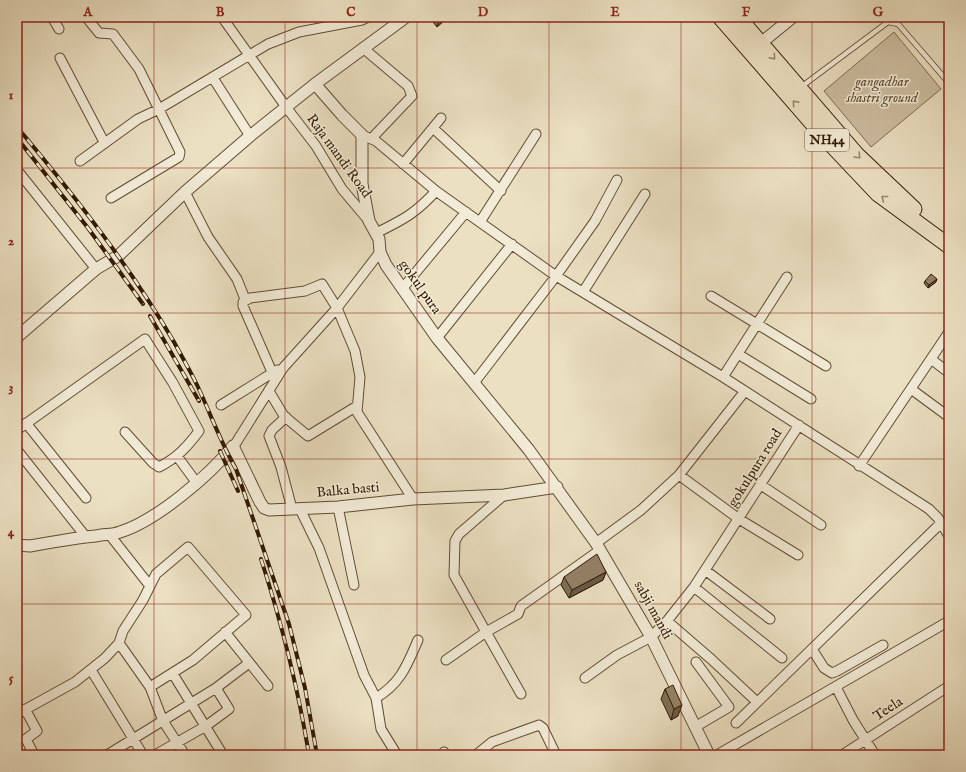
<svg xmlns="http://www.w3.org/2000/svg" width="966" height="772" font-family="'IM FELL English',serif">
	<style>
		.green { fill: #ccbea1; stroke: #806c52 }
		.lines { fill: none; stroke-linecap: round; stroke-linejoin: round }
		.service-casing { stroke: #614c32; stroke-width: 6 }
		.minor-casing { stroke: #614c32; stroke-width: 11 }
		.tertiary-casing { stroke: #614c32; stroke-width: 13 }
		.trunk-casing { stroke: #331a02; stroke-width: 17 }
		.service { stroke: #f2ebd7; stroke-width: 4.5 }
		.minor { stroke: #f2ebd7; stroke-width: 9 }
		.tertiary { stroke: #f2ebd7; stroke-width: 11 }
		.trunk { stroke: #ebe0c2; stroke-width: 15 }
		.rail-casing { stroke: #331a02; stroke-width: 4 }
		.rail { stroke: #f2ebd7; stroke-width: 2.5; stroke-dasharray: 8; stroke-linecap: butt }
		.wall { fill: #7e6f58; stroke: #331a02 }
		.shaded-wall { fill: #675a47; stroke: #331a02 }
		.building { fill: #938166; stroke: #331a02 }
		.oneway { stroke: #98876c }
		.grid { fill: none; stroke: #8f2418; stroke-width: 1; stroke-opacity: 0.55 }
		.labels { text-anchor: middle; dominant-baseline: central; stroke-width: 3; stroke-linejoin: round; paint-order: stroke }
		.shield { fill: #f2ebd7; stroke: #6c5942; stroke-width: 1 }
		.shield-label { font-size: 13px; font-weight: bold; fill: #331a02 }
		.park-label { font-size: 14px; font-style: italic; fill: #614b32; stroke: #f2ebd7 }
		.street-label { font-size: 14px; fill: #331a02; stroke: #f2ebd7 }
		.neatline { fill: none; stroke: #8f2418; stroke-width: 1.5 }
		.grid-label { font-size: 13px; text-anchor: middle; font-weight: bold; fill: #8f2418 }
	</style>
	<rect width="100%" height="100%" fill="#ebe0c2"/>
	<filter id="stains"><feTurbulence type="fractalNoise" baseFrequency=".005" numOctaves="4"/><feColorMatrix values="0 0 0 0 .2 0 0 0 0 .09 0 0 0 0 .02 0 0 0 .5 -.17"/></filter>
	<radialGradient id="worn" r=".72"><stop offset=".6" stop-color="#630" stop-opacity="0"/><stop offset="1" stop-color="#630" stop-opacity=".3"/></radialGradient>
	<path class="green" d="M894,32l47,57 -70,58 -47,-56z"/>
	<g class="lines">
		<g class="service-casing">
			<path id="service" d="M801,87l87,-65 10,2 51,59"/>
		</g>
		<g class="minor-casing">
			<path id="minor" d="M52,17l7,12
				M86,17l13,16 14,1 26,35 41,83 -1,5 -68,41
				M222,17l64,90 30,39 26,43 27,32
				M363,48l45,38 4,10 -40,42
				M60,58l44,84
				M213,78l37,58
				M433,128l68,63
				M362,135l14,6 60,50 120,85 167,101 206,132 9,9 11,18
				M80,161l58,-42 21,-10 109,-65 31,-12 63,-12 6,-3
				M403,164l38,-46
				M17,170l79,99
				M185,192l23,45 29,42 8,20
				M480,222l56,-88
				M376,233c27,-13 40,-20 60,-42
				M402,289l64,-77
				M583,292l62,-98
				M711,296l115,70
				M437,338l75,-94
				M738,354l73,45
				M931,359l18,14
				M272,372l-29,-66v-4l7,-4 55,-7 17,-7 15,24 18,43 5,26 -3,35 56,87
				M723,377l64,-100
				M474,383l82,-107 39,-55 22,-41
				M911,389l38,28
				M269,391l15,25 24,20 49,-30
				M221,405l56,-35
				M286,417l-14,13 -3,6 12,31 11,42
				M26,423l60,75
				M17,430l128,-91 28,44 26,48c-11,15 -22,27 -40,36l-6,-4 -28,-31
				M234,446l49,-78 54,-60 43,-56
				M17,450l69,87
				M177,456l19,26
				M859,466l90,-134
				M679,475l60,44 59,36
				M761,485l60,40
				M504,495l-45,39 -4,7 -1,34 32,57 32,-18 3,-8 79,-56
				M338,507l16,78
				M300,509l19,39 45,127 12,23 5,31 16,26
				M109,534l41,52
				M596,543l45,-33 38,-35 66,-84
				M705,570l65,49
				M694,587l88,71
				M667,621l44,38 46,43
				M225,632l43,54
				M119,643l31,44
				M812,649l12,19 8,5 5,-2 46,-26
				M446,660l40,-28 35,62
				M91,670l52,85
				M173,674l50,81
				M585,678l32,-23 34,-18 16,-16 27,-34 105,-162
				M836,687l17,33 22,35
				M376,698c25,-15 31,-33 42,-58
				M25,709l12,22 -11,8 8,16
				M17,714l58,-32 30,-24 14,-15 4,-12 20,-31 13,-26 32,-27 58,68 -53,45 -43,27 13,34 22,34
				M736,723l205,-200
				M695,727l34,-20 -33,-45
				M444,752l2,3
				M107,755l109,-67 33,-25
				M155,755l51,-29 23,-17 -13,-21
				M476,755l16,-13 47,-17 4,3 13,27
				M717,755l232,-134
				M842,755l107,-69"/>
		</g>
		<g class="tertiary-casing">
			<path id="tertiary" d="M761,43l32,-26
				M315,84l27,31 20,20v49l7,37 10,18 1,13 6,13 51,73 92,112 67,93 55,94 58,118
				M17,337l79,-68 22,-13 67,-64 65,-56 65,-52 91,-67
				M17,545l13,1c22,-4 44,-8 66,-10 8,-2 17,-1 24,-4 36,-11 90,-57 113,-86l27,56 4,6 5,2 69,-3 75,-8 91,-4 53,-8"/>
		</g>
		<g class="trunk-casing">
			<path id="trunk" d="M720,17l106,122 52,55 71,52
				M738,17l119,138 57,54"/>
		</g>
		<use href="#service" class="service"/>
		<use href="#minor" class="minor"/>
		<use href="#tertiary" class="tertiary"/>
		<use href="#trunk" class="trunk"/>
		<g class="rail-casing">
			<path id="rail" d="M17,127c57,68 112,138 157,215 8,15 17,30 24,45 13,28 23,56 38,82l53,155 16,64 12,67
				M17,138l71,90 55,76
				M150,316l49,85
				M220,451l18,40
				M261,559c21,65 37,129 48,196"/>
		</g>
		<use href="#rail" class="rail"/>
	</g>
	<path class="wall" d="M429,17h19l-11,10z
		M925,281l11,1 -8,6 -4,-5z
		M606,572l-3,8 -34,18 -8,-13 3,-8z
		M665,689l13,27 -7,4 -10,-21z"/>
	<path class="shaded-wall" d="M440,17h8l-11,10z
		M937,279l-1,3 -8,6 1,-3z
		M606,572l-3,8 -34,18 3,-8z
		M682,705l-4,11 -7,4 3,-11z"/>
	<path class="building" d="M931,274l6,5 -8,6 -4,-4z
		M597,554l9,18 -34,18 -8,-13z
		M673,685l9,20 -8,4 -9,-20z"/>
	<defs><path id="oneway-chevron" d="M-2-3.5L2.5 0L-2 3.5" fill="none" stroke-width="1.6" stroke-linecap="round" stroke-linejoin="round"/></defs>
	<g class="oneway">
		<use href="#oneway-chevron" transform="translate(773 57) rotate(49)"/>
		<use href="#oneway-chevron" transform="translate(795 103) rotate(-131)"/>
		<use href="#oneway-chevron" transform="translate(858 156) rotate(47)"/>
		<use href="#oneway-chevron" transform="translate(884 198) rotate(-142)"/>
	</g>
	<path class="grid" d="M154,17v738M285,17v738M417,17v738M549,17v738M681,17v738M812,17v738M17,168h932M17,313h932M17,459h932M17,604h932"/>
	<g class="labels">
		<rect class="shield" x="805" y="129" width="44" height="22" rx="3"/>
		<g class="shield-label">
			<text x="827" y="140">NH44</text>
		</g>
		<g class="park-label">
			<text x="882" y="82">gangadhar<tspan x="882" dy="16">shastri ground</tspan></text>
		</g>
		<g class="street-label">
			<text transform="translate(339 156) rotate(54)">Raja mandi Road</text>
			<text transform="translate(420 287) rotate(55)">gokul pura</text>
			<text transform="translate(755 468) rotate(-58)">gokulpura road</text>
			<text transform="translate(348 490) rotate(-5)">Balka basti</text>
			<text transform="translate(653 610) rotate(61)">sabji mandi</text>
			<text transform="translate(888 709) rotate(-33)">Teela</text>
		</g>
	</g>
	<rect width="966" height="772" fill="none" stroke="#ebe0c2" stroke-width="44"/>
	<rect x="22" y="22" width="922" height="728" class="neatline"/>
	<g class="grid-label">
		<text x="88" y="16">A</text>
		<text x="220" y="16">B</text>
		<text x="351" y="16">C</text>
		<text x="483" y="16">D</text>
		<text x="615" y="16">E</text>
		<text x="746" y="16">F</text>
		<text x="878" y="16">G</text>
		<text x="11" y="99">1</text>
		<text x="11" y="245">2</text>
		<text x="11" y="391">3</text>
		<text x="11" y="536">4</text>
		<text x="11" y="682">5</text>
	</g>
	<rect width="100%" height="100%" filter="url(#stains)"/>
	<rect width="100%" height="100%" fill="url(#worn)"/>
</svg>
